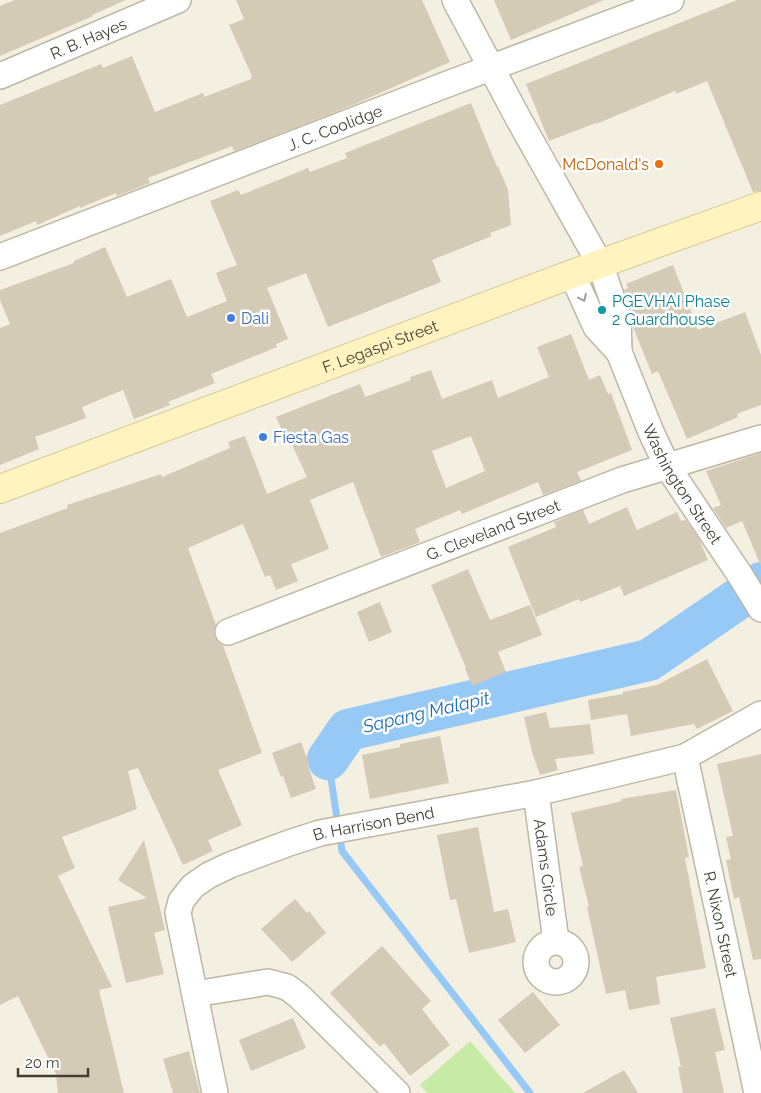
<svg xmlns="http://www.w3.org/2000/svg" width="761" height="1093" font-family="Raleway,sans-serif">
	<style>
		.green { fill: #c7eba6 }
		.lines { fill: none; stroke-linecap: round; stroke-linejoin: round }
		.stream { stroke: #97c9f6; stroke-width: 7 }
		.river { stroke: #97c9f6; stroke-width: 42 }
		.building { fill: #d4cbb6; fill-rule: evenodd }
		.street-casing { stroke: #beb7a4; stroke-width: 28 }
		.secondary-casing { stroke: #d6c88d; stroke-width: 30 }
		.street { stroke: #fff; stroke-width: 25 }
		.secondary { stroke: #fff4bf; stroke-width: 28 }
		.oneway { stroke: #a29e98 }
		.food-dot { fill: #e8710a; stroke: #fff; stroke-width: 2 }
		.culture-dot { fill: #0f9aa8; stroke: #fff; stroke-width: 2 }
		.shop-dot { fill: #3f7fe0; stroke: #fff; stroke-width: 2 }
		.labels { text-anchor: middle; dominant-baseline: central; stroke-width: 5; stroke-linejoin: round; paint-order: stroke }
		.street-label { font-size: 16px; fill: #443e32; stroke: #fff }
		.food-label { font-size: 16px; fill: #c56008; stroke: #fff; text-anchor: end }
		.culture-label { font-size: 16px; fill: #0d838f; stroke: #fff; text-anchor: start }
		.shop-label { font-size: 16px; fill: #366cbe; stroke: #fff; text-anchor: start }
		.water-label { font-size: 18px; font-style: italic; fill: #236fb8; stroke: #fff }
	</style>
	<rect width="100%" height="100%" fill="#f3efe1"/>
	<path class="green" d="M470,1041l45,52h-88l-7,-8z"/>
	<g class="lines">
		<path class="stream" d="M328,759l14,92 188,242"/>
		<path class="river" d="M328,759l20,-29 301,-70 112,-77"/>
	</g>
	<path class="building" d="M15,0h111l-34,15 1,1 -93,40v-50z
		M236,0h186l28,62 -97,43 -79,31 -40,15 -2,-5 -84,32 2,5 -33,13 -1,-3 -36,15v-2l-43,19 -1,-4 -36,15v-131l101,-41 2,4 29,-12 23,56 48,-19 1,4 47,-18v-2l1,-1 -23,-51 15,-6z
		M494,0h110l-93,40z
		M737,0h24v191l-8,1 -46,-111 -31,13 -1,-3 -79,33v-1l-47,18 -23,-57z
		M471,103l26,64 1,-1 10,24 3,35 -21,8 2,3 -60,24 9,22 -113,45 -22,-54 -39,15 21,51 -12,5 1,3 -66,27 4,9 -47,19 2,3 -36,14 -11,-29 -41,17 4,11 -51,19 4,12 -39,16v-137l10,-4 -10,-24v-10l74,-27v-2l31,-14 22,50 44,-18 16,38 40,-16 -11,-28 21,-8 -27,-64 28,-11 3,5 67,-27 2,4 37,-14 -2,-5z
		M673,265l25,65 47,-18 16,43v50l-24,9 1,3 -51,22 -29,-68 -6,3 -19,-47 -1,-15 -8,-22 4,-2 -2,-4z
		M571,334l18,46 11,-5 8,19 3,-1 21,57 -55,22 4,9 -38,14 -5,-13 -76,32 -2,-4 -45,19 5,13 -39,15 -28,-75 -43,18 19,49 -38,15 7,17 -22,9 -6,-15 -5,2 -22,-53 -55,24 28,77 -2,5v7l5,6 4,2 39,108 -44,17 24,55 -34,15 5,11 -30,14 -45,-97 -10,3 9,38 -75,28 13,31 -17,8 54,111 -13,3 25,103h-66l-2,-19 -38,-78 -18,9v-472l68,-25 -1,-3 94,-31 1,3 68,-29 -2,-6 17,-6 22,58 40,-17 -19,-41 -3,1 -9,-20 84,-33 5,13 46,-17 -1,-3 21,-7 11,29 50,-19 6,18 51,-21 -12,-30zM471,436l14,35 -39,17 -14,-37z
		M761,453v113l-19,-45 -16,7 -13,-20 8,-3 -15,-34z
		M627,507l10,23 40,-18 4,9 5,-1 13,19 9,21 -84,36 -4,-10 -40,16 -1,-3 -43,18 -28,-70 48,-20 -2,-5 29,-12 6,14z
		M468,569l22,51 40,-15 12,30 -44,17 8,20 -34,14 -7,-18h1l-35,-83z
		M380,602l12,30 -23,10 -12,-30z
		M707,659l26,52 -36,18 -3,-5 -63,12 -4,-22 -36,6 -3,-20 35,-6v-2l34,-7z
		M546,712l4,16 40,-4 4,30 -39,5 3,11 -18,5 -8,-23 -8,-35z
		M440,736l9,47 -79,16 -8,-44 38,-8v-3z
		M301,742l9,24h-2l8,23 -25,9 -8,-22 -2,1 -9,-24z
		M761,754v205l-8,1 -14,-63 -5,2 -8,-39 5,-1 -5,-22 7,-1 -16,-72z
		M676,790l13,67 -4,1 21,110 -50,9 4,27 -31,6 -4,-20 -19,4 -19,-87 2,-1 -10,-39 4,-1 -12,-53 51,-12 -1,-2z
		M478,827l16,85 14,-3 8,33 -47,11 -13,-54 -6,1 -13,-65z
		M144,840l21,90 -11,3 10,41 -38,9 -18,-76 39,-9 -29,-18z
		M295,899l12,14 2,-2 17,22 -34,29 -31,-33z
		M382,946l49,55 -9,8 28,36 -40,31 -26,-33 -4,4 -50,-54z
		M533,992l27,33 -35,28 -27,-33z
		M715,1008l10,42 -10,2 9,41h-41l-5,-26h3l-11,-49z
		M293,1018l13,30 -55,23 -12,-31z
		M189,1051l11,42h-27l-10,-34z
		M624,1070l14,23h-55z"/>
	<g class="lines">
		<g class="street-casing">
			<g id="street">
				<path d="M455,0l63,118 82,146 18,52 1,36"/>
				<path id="s1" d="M0,76l178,-76"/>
				<path id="s2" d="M0,257l445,-172 226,-85"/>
				<path id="s3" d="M572,274l24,53 23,25 32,80 16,34 73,109 21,34"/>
				<path id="s4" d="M228,632l394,-152 139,-42"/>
				<path id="s5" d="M685,757l72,336"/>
				<path id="s6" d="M536,793l20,148"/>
				<circle cx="556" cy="962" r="20"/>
				<path d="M195,994l73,-12 19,5 12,9 98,97"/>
				<path id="s7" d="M215,1093l-37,-180 3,-12 12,-15 16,-11 21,-10 59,-22 31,-10 216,-40 149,-36 76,-43"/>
			</g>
		</g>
		<g class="secondary-casing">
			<g id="secondary">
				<path id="s8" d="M0,489l572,-215 189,-68"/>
			</g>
		</g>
		<use href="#street" class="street"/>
		<use href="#secondary" class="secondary"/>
	</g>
	<defs><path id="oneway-chevron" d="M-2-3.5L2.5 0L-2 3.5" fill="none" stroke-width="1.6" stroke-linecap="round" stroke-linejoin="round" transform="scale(1.25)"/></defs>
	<use class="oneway" href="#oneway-chevron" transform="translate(583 298) rotate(65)"/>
	<circle class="food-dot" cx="659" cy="164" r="5"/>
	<circle class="culture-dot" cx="602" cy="310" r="5"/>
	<g class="shop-dot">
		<circle cx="231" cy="318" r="5"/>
		<circle cx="263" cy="437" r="5"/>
	</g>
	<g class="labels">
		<g class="street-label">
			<text stroke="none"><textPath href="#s1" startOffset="96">R. B. Hayes</textPath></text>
			<text stroke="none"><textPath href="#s2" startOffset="359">J. C. Coolidge</textPath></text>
			<text stroke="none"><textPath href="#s8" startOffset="406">F. Legaspi Street</textPath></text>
			<text stroke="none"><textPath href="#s3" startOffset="239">Washington Street</textPath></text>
			<text stroke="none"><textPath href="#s4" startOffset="284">G. Cleveland Street</textPath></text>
			<text stroke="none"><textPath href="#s7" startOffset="408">B. Harrison Bend</textPath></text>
			<text stroke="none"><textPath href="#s6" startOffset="75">Adams Circle</textPath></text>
			<text stroke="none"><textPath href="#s5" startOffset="171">R. Nixon Street</textPath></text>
		</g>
		<g class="food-label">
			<text x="649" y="164">McDonald's</text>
		</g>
		<g class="culture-label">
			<text x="612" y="301">PGEVHAI Phase<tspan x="612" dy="18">2 Guardhouse</tspan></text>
		</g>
		<g class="shop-label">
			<text x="241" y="318">Dali</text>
			<text x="273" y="437">Fiesta Gas</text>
		</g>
		<g class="water-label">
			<text transform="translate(426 712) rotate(-13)">Sapang Malapit</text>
		</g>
	</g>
	<path d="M18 1068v8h70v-8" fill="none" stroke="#443e32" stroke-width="2.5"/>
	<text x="25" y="1068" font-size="15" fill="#443e32" stroke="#ffffff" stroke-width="4" paint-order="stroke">20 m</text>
</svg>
